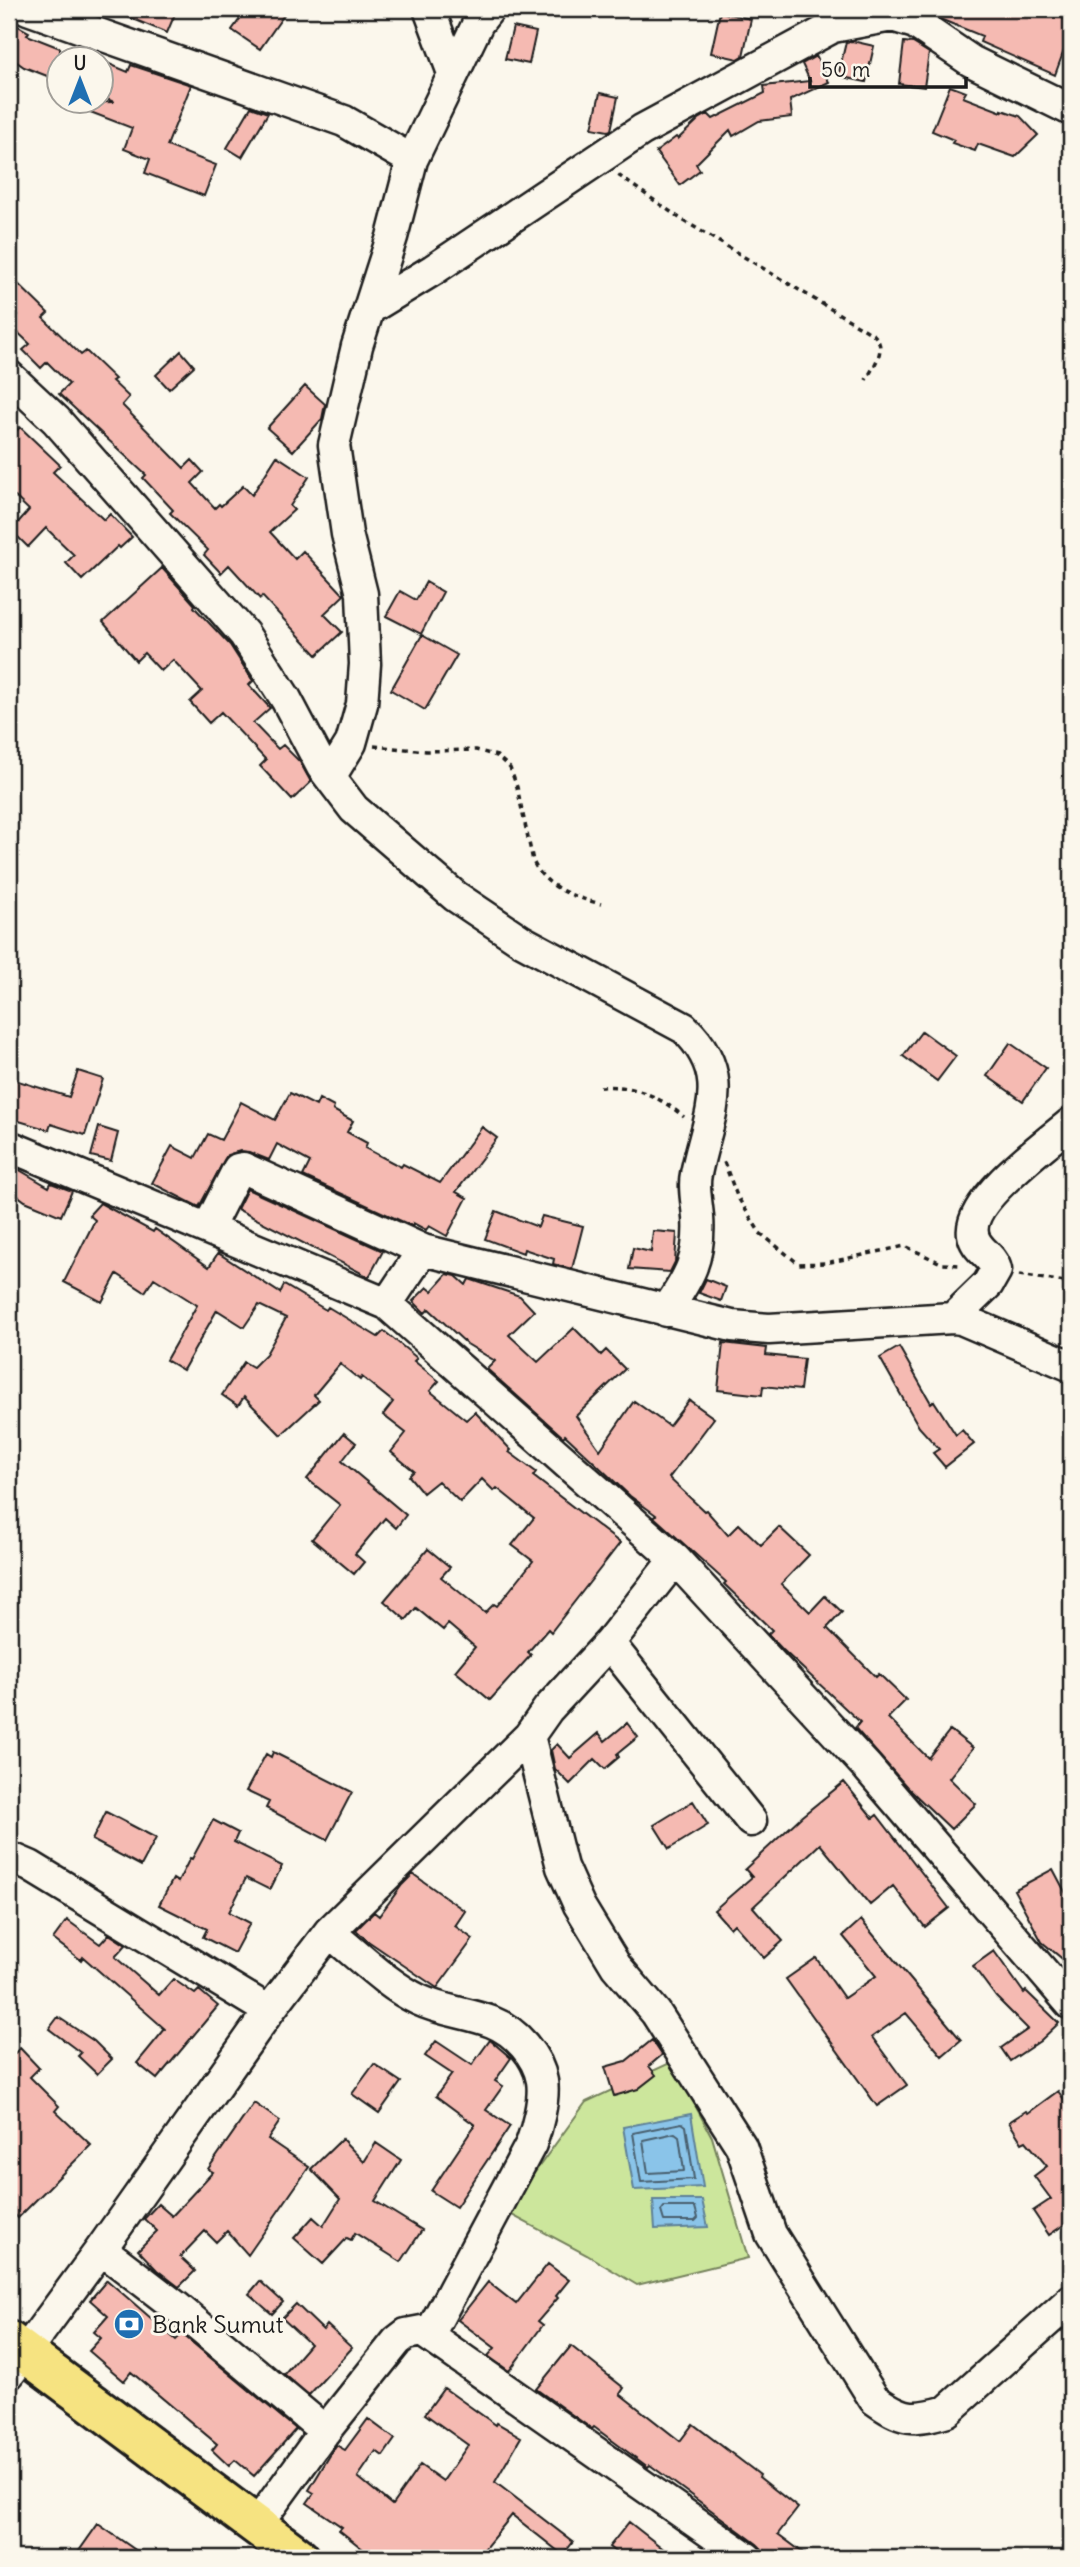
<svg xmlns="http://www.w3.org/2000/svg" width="1080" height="2567" font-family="Delius,sans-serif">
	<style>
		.green { fill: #cce69c; stroke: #74815c; stroke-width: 2 }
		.water { fill: #8ac4e9; stroke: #5e8197; stroke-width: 2 }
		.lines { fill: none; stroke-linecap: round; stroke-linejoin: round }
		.shore { stroke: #485f6e; stroke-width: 2 }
		.building { fill: #f5bab2; stroke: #1c1c1c; stroke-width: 2 }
		.minor-casing { stroke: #1c1c1c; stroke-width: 35 }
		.highway-casing { stroke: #1c1c1c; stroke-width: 44 }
		.path { stroke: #1c1c1c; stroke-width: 3.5; stroke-dasharray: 5 5; stroke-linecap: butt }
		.minor { stroke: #fbf7ec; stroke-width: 30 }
		.highway { stroke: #f6e381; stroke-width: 38 }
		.labels { text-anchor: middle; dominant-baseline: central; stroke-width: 6; stroke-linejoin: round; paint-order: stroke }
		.poi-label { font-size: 24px; fill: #1c1c1c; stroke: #fbf7ec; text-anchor: start }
	</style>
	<rect width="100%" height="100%" fill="#fbf7ec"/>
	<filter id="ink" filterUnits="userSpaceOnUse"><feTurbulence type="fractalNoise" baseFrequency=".0143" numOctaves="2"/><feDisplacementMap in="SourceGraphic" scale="14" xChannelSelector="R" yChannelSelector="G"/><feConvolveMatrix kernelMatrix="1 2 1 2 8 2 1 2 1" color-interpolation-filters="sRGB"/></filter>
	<g filter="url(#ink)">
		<path class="green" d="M672,2062l40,75 36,121 -111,27 -50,-30 -81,-43 80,-110z"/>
		<path class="water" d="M691,2114l12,73 -69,3 -11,-63z
			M653,2200h49l6,27 -53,2z"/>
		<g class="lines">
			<path class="shore" d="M682,2123l4,3 8,53 -53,3 -8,-49z
				M675,2133l4,3 5,35 -36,2 -5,-33z
				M664,2207h31l3,11 -3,3h-31l-3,-10z"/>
		</g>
		<path class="building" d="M109,9h68l-10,24z
			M247,9h41l-28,40 -28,-19z
			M925,9h113l33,12v10l-16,44 -75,-33 2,-6 -42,-17z
			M720,12l31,7 -8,37 -5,3 -27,-6z
			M9,21l20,11 -2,3 33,13v33l-36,-14 -10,-7 -5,10z
			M513,27l23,5 -7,32 -24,-5z
			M852,41l22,5 -8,36 -28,-6 8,-34z
			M904,42l9,1 16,10 -5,34 -25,-3z
			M816,56l13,26 -39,18 2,17 -33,4 -26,15 -3,-6 -34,34 4,6 -20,15 -24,-33 20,-15 2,2 21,-20 9,-5 5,5 52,-26 -1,-7 46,-5 -8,-17z
			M102,61l26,11 3,-7 60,20 -24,61 49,19 -12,31 -59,-23 5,-14 -26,-10 8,-21 -65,-25 47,-1 -12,-5z
			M950,86l16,6 -3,5 39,15v-2l18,6 18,19 -23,22 -37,-13 -3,7 -23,-8 2,-3 -22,-9z
			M600,93l18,4 -7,33 -3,1 -16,-3z
			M251,107l17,6 -26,44 -15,-9z
			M9,275l39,38 -5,5 38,37 5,-4 29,28 -3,2 17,16 -7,8 62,63 8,-8 11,12 -11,11 23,25 4,-4 2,2 22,-20 9,9 25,-39 32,21 -19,29 4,4 -24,22 25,27 8,-8 41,44 -20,19 18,18 -25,23 -55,-59 -2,3 -31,-34 -8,8 -17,-18 4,-5 -38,-37 3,-3 -30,-32 3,-3 -87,-81 10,-10 -22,-22 -6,6 -18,-18 7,-6 -21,-20 9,-9 -9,-9z
			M181,351l13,15 -25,23 -13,-14z
			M305,386l20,18 -3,15 -29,32 -26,-23z
			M20,427l40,38 -7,7 51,48 6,-6 22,23 -12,11 -2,-2 -36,34 -16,-17 8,-8 -28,-27 -18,19 -14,-14v-6l15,-17 -20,-19v-52z
			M162,568l33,37 -1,2 36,38 23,36 -4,4 21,23 -17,15 25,26 5,-4 17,17 11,20 -19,18 -32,-34 6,-6 -45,-48 -12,11 -19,-21 12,-11 -29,-31 -12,11 -17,-18 -8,8 -33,-39z
			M426,582l17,10 -22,42 -35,-18 14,-25 16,9z
			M422,635l35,20 -32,55 -34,-20z
			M922,1031l34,25 -19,25 -34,-25z
			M1010,1043l36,25 -23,33 -36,-25z
			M78,1071l25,8 -18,56 -34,-11 -2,6 -40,-12v-40l60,19z
			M290,1093l26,13 3,-7 15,8 -1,3 20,11 -6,11 20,11 -2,5 36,19 2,-3 37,19 42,-56 15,11 -41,54 11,6 -20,38 -18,-10 -3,4 -13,-7 -1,3 -109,-50 7,-14 -33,-18 -8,16 -20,-8 -9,-1 -13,4 -28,52 -47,-24 20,-37 23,12 13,-24 13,6 20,-38 34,18z
			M99,1127l19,6 -7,28 -20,-5z
			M16,1168l33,19 2,-4 21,8 -11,25 -36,-15 -16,-12v-11z
			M247,1189l136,62 -14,26 -132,-68z
			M100,1203l53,29 2,-3 54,38 9,-14 62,40 4,-8 42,25 2,-3 50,30 6,-6 33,27 -3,3 25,20 -9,10 36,29 9,-8 36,38 -2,2 27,20 -3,4 87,67 -69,89 -3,-3 -20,23 3,3 -41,45 -35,-29 20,-24 -27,-23 -5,6 -27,-22 -10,12 -22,-19 44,-52 22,18 -9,10 44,36 9,-9 3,2 36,-45 -21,-16 22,-27 -37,-30 -3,3 -12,-12 -22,23 -22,-21 -15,12 -14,-17 5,-5 -23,-19 15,-19 -23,-18 10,-13 -31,-25 -2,3 -20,-16 -26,31 5,5 -38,35 -37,-38 -6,9 -16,-11 22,-33 9,5 13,-13 20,-36 -27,-13 -15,22 -27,-17 -34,60 -17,-10 31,-55 -43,-27 -9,14 -28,-18 -15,28 -38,-20 31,-62 -6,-5z
			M496,1211l42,16 4,-11 41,10 -11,43 -19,-5 1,-5 -30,-10 -1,4 -38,-14z
			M653,1231l24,2 -2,29 -5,10 -41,-3 4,-21 18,4z
			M447,1274l9,2 10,9 3,-6 51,17 14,15 -25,24 29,27 36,-34 27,27 5,-5 19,19 -49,47 24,34 34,-49 35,25 20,-26 25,18 -45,60 35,33 2,-1 22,25 11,-11 22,21 18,-18 30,28 -28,29 29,28 15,-16 17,16 -15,16 49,49 3,-3 27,26 -18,18 40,40 22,-28 23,18 -24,30 27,26 -25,25 -44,-42 -52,-59 5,-6 -77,-72 -15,-16 4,-4 -48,-46 2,-2 -72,-65 2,-2 -26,-19 -65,-61 -2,2 -76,-68 8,-8 -28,-17 -38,-35 -4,4 -12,-12 14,-14 5,4z
			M706,1279l20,8 -5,14 -22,-8z
			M723,1343l44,5 -1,7 38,4 -4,31 -37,-4 -1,9 -44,-5z
			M899,1347l32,56 3,-2 22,34 6,-5 12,14 -29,23 -12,-14 6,-4 -20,-22 -39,-69z
			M344,1433l12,10 -14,18 64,54 -10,13 -11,-10 -30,36 9,8 -10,12 -42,-35 28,-34 -33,-26z
			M627,1723l11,14 -21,17 2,3 -14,12 -10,-10 -25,25 -15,-15 -4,-19 6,-6 13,14 29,-25 6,8z
			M273,1752l79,40 -25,48 -61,-32 3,-6 -23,-11 20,-37 5,3z
			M844,1782l29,36 4,-3 72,93 -24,19 -32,-41 -23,19 -50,-61 -67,63 30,34 -19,17 -30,-34 -4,4 -16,-18 38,-33 -7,-8 57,-53z
			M693,1801l15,24 -39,24 -15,-24z
			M106,1812l50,26 -15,28 -49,-26z
			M213,1820l25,13 -4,9 48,24 -12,24 -24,-12 -17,34 21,11 -16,30 -31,-16 4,-8 -48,-24 14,-26 5,3 12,-24 2,1z
			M1053,1869l18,34v63l-29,-24 -28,-52z
			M413,1874l52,37 -10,15 18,13 -36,49 -69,-47 -12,-11 18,-18 5,4 23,-31z
			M67,1920l33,24 9,-10 17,11 -11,12 44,38 14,-16 22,15 4,-4 19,16 -61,73 -20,-16 28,-34 -82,-72 -2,3 -28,-21z
			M861,1920l100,120 -19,16 -36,-43 -34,24 35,48 -30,21 -91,-127 30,-21 28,40 32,-22 -33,-40z
			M994,1951l30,42 2,-2 33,32 -19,18 -30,20 -9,-13 27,-19 -32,-32 -23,-31z
			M58,2017l36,24 18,18 -15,15 -19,-18 3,-3 -32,-24z
			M490,2040l21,18 -16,23 8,5 -17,24 24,16 -54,81 -25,-16 44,-66 -39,-29 16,-22 -27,-18 11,-15 36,24z
			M652,2040l10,15 -13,11 7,9 -18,14 -24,7 -9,-29 21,-6z
			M20,2048l19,20 -9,9 29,29 -4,5 36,34 -73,73 -9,-9v-150z
			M374,2064l27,18 -22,31 -27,-19z
			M1058,2091l13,18v111l-22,15 -16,-24 18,-12 -17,-23 13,-10 -21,-25 -4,2 -13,-21 17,-11 2,2z
			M254,2103l26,18 -12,18 41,28 -61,88 -21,-24 -11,11 -11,-11 -25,26 15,14 -16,16 -22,-17 -19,-20 19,-19 -13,-12 14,-15 14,12 41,-44 -5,-3z
			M342,2139l22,23 12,-19 25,17 -26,41 47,29 -21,32 -46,-29 -4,7 -4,-2 -24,26 -29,-26 19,-21 10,9 17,-27 -29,-30z
			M548,2264l21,16 -13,16 2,2 -20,23 5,4 -34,46 -21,-15 7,-8 -37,-28 30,-38 28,22z
			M107,2280l69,60 6,-6 114,95 -42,47 -19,-16 -6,6 -17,-16 5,-6 -86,-72 -7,9 -35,-30 12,-13 -7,-6 14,-16 -18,-16z
			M260,2281l23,21 -11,12 -23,-20z
			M296,2304l27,26 4,-5 25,23 -43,47 -25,-21 26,-30 -28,-26z
			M571,2346l53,42 -4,6 60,47 13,-17 67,51 -1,2 39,31 -20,26 32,24h-39l-14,-14 -107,-79 -2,2 -54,-40 -2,2 -56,-40z
			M444,2388l52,37 1,-2 24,14 -26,45 78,60 -10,13 -51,-40 -35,43h-103l-35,-28 3,-3 -35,-24 7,-10 -5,-3 26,-43 1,-2 9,5 23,-31 27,20 -12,17 -7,-5 -18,26 34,28 28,-40 23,16 25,-36 -43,-31z
			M629,2522l46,36h-52l-14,-11z
			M98,2524l49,34h-73z"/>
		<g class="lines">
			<g class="minor-casing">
				<path id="minor" d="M28,9l316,112 68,39
					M429,9l24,64
					M369,309l64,-39 209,-140 191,-103 59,-11 23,7 56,38 100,49
					M9,376l47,44 188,214 42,65 36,68 32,42 101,87 67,45 162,87c51,49 23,89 12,146 -3,13 1,29 2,43 3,41 -9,61 -32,94
					M330,777l21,-34 11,-39 3,-40 -3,-70 -15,-60 -13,-89 23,-99 35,-109 20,-77 66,-137 11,-14
					M9,1146l378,158 288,255 193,209 203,236
					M208,1228l30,-59 5,-1 180,82
					M387,1304l36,-54 309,76 37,3 184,-11 8,1 110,47
					M953,1318l35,-34 8,-14c-3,-15 -21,-20 -23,-36 -6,-33 75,-92 98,-111
					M609,1643l142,178
					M529,1736l33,131 17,38 37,61 40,47 85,133 30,88 103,165c29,21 39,22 73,12l124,-111
					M9,1857l21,9 239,145
					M329,1932c29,23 57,52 90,68 23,11 50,13 73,22 23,9 46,34 50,59 3,18 -5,47 -11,63l-102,191
					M101,2249l77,59 147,123
					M9,2374l92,-125 168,-238 60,-79 200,-196 19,-27 61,-66 66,-84
					M256,2526l69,-95 72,-90 9,-7 16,-3 325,227"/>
			</g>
			<g class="highway-casing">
				<path id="highway" d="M9,2341l291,217"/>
			</g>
			<path class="path" d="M618,175l63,44 193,116c14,14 0,30 -8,45
				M374,746l52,5 50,-1 21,6 13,12 7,19 16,74c12,27 41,36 68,43
				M600,1087c33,-3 59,9 84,30
				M724,1162l13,34 23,37 39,31 27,-1 79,-17 38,18 17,1
				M1019,1275l52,8"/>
			<use href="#minor" class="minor"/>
			<use href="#highway" class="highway"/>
		</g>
	</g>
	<defs>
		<g id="bank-disc" transform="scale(1.575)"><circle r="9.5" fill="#1f6fb2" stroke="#fbf7ec"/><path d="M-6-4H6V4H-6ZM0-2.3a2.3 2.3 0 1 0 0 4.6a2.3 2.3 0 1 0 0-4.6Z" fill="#fff"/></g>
	</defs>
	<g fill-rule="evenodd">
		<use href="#bank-disc" x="129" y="2324"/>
	</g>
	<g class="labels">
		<g class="poi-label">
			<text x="152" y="2324">Bank Sumut</text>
		</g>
	</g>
	<rect width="1080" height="2567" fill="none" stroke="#fbf7ec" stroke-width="35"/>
	<rect x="18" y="18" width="1045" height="2532" fill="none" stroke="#1c1c1c" stroke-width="2.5" filter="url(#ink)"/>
	<g transform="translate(80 80)"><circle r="33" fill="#fbf7ec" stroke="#a29f99" stroke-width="2"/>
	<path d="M0-5L12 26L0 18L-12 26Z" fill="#1f6fb2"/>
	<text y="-10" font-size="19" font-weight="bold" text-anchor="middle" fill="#1c1c1c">U</text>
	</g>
	<path d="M810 77v10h156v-10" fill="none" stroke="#1c1c1c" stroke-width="3.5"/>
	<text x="821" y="77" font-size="21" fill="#1c1c1c" stroke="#fbf7ec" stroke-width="5" paint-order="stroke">50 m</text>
</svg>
